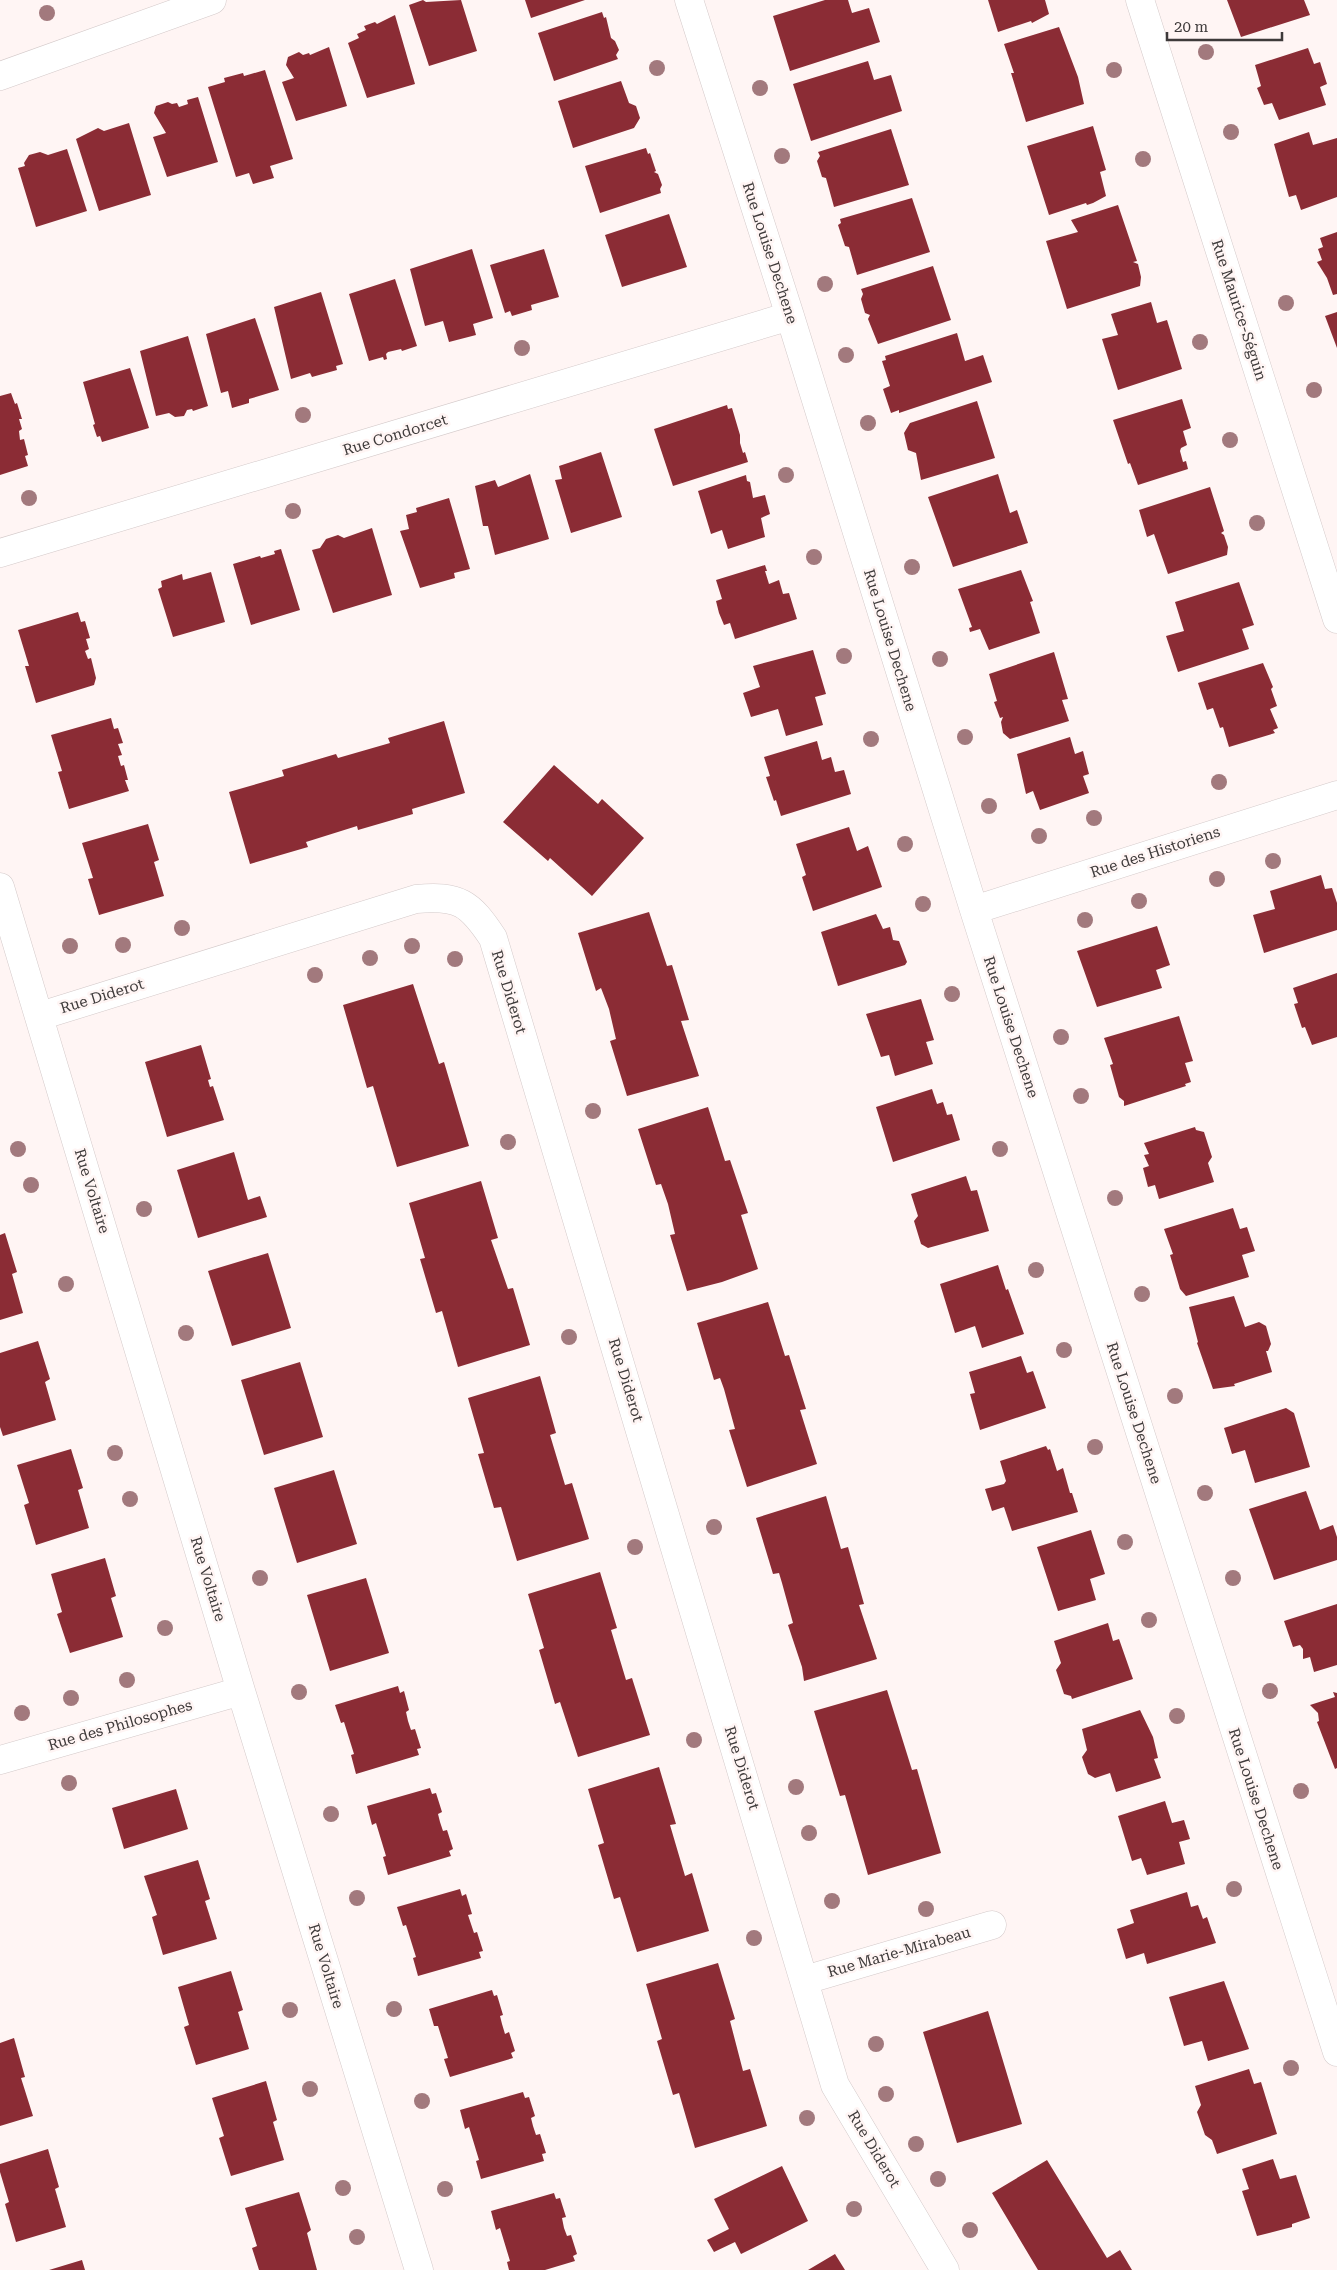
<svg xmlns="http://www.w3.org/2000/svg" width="1337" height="2270" font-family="'Roboto Serif',serif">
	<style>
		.building { fill: #8b2c35 }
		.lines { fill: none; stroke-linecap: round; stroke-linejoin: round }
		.minor-casing { stroke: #d4caca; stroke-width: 29 }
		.minor { stroke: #fff; stroke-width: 28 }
		.tree { fill: #a2797d }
		.labels { text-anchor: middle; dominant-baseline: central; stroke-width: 5; stroke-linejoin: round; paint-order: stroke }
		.street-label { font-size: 15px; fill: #3e3a3a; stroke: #fff5f4 }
	</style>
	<rect width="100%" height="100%" fill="#fff5f4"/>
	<path class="building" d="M423,0l3,2 35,-2 16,51 -48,15 -20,-61z
		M525,0h60l-54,18z
		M825,0h23l4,13 17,-5 11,34 -90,29 -17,-55z
		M988,0h57l4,14 -17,9 -1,-2 -33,11z
		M1227,0h77l6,15 -69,22z
		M602,12l2,6 2,-1 5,21 4,3 4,9 -3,5 2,4 -64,22 -16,-48z
		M395,15l20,69 -48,14 -19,-55 11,-5 -2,-4 9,-4 -2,-4 11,-4 2,2z
		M1059,27l19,50 6,27 -58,18 -15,-49h3l-10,-29z
		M329,47l18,59 -51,15 -14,-39 12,-4 -8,-13 2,-8 11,-5 4,3 6,-2 1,2z
		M1308,48l6,16 6,-2 7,22 -7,3 6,18 -47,15 -7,-17 -8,2 -7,-17 4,-2 -6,-21z
		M868,61l6,19 17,-5 11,36 -91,30 -18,-57z
		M265,70l28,89 -23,7 4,12 -21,6 -4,-11 -13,4 -28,-90 17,-5 -1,-4 19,-5 1,3z
		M621,81l8,22 7,3 4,12 -6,10 -61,20 -15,-47z
		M198,97l20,65 -51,15 -14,-40 13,-4 -12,-20 2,-7 12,-4 4,2 5,-1 2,4 9,-3 -1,-4z
		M129,123l22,72 -52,16 -23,-72 22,-11 6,3z
		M1093,126l13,44 -6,2 6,24 -13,7 -6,2 -1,-2 -37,12 -22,-69z
		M891,129l18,56 -75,22 -8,-29 -4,-1 -5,-16 3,-5 -2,-4z
		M1309,132l4,13 24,-7v59l-36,13 -5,-15 -7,2 -15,-53z
		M646,148l2,6 2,-1 6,18 -2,1 4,2 4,11 -2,4 1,4 -61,20 -15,-47z
		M67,149l20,62 -51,16 -18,-59 7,-2 -1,-3 5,-8 11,-3 8,3z
		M912,198l18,54 -73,23 -8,-28 -4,-1 -7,-21 3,-2 -1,-4z
		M1118,205l19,56 -4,1 5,2 3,13 -1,9 -73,23 -21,-68 32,-9 -7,-12z
		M669,214l18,53 -65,20 -17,-52z
		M1337,232v62l-4,1 -6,-17 -10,-16 5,-2 -4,-11 5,-2 -3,-9z
		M472,249l21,69 -20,6 3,11 -27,7 -6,-21 -18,5 -15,-57z
		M544,249l15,48 -28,8 1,5 -20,6 -2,-5 -5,2 -15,-48z
		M933,266l18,54 -73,24 -10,-25 2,-4 -5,-2 -4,-14 2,-5 -2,-5z
		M395,279l22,67 -15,5 -1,-2 -13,3 -2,2 1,5 -3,1 -1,-3 -14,4 -20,-67z
		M321,292l22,72 -7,2 1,4 -25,7 -2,-4 -19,6 -17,-72z
		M1151,302l6,21 10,-3 15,49 -64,21 -16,-51 16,-4 -7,-21z
		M1337,312v36l-12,-32z
		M255,318l24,72 -30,9v4l-17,5 -4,-17 -7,2 -15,-59z
		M957,333l8,28 18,-6 9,27 -93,31v-3l-8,3 -8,-24 7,-3 -8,-25 4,-1 -1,-4z
		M188,336l20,70 -15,5 -1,-2 -5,1 -3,6 -9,1 -6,-4 -13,3 -16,-65z
		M130,368l19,60 -47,14 -2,-6 -3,1 -4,-12 2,-1 -12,-42z
		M11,393l4,11 2,-1 5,16h-3l3,10 -3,2 1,9 4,-1 4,16 -3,1 3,10 -28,9v-79z
		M1182,399l9,29 -8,3 4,14 -6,3 -1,3 3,11 3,-1 2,8 -50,16 -8,-22 -2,1 -15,-44z
		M977,401l18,57 -74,22 -5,-27 -8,-3 -4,-17 6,-10z
		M727,405l1,4 4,-1 8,27v8l3,10 2,-1 3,10 -75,24 -19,-57z
		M601,452l21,65 -51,16 -16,-53 7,-1 -3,-13z
		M530,474l19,65 -54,16 -7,-29h-5l-8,-40 20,-6 3,7z
		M998,474l12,39 7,-3 11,33 -75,24 -25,-70z
		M746,475l1,6 3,1 3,16 12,-3 5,19 -9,4 4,19 -37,12 -6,-19 -11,4 -13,-43z
		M1210,487l14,44 -3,2 3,2 4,12 -1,8 -59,19 -14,-40 -7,3 -8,-27z
		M449,498l21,71 -16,4 1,5 -35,10 -20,-57 9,-2 -3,-14 11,-3 -1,-4z
		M372,528l20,67 -59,18 -21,-63 8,-2 6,-9 12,-4 6,3z
		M281,549l19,61 -49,15 -18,-61 27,-8 1,2 14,-4 -1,-3z
		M765,565l2,6h-2l4,13 10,-4 4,14 6,-1 8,26 -62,20 -5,-16 -6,2 -5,-12 -3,-12 6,-2 -6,-19z
		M1021,570l12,31 -3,1 10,31 -51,17 -9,-21 -10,3 -1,-4 3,-1 -14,-38z
		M211,572l14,50 -52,15 -15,-48 4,-2 -1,-6 21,-7 1,6z
		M1239,582l15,43 -12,4 7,20 -71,23 -12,-36 18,-5 -9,-29z
		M78,612l3,10 4,-1 5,17 -4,1 3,10 -4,2 3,8 3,-1 5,20 -2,7 -58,18 -11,-37h4l-11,-36z
		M813,650l13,44 -11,3 8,28 -37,11 -8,-27 -27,8 -8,-24 17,-6 -7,-21z
		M1054,652l14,47 -6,1 7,21 -59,18 -7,-6 -2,-11 2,-5 -3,1 -6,-16 3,-1 -8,-27z
		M1263,663l10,24 -2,2 6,17 -7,3 8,19 -5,2 2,3 -46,14 -6,-20 -3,1 -7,-20 -6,2 -9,-27z
		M111,718l3,11 4,-1 5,15 -5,1 4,11 -4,1 3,10 3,-1 4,15h-3l4,11 -60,18 -11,-37 4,-1 -11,-36z
		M444,721l21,72 -53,16 1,5 -55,16 -1,-4 -51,16 2,5 -58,17 -21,-72 55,-16 -2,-6 54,-16 2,4 52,-15 -2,-5z
		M1070,737l5,17 8,-3 6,23 -6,2 6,17 -49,17 -7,-19 -7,3 -9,-40z
		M817,741l5,19 9,-3 4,15 9,-2 7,24 -70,22 -5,-16 -2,1 -8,-24 4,-1 -6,-19z
		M554,765l44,39 4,-5 42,39 -52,58 -42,-38 -2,3 -45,-39z
		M148,824l11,36 -5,2 10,34 -65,19 -11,-36 5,-1 -11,-35z
		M849,827l8,24 11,-5 14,41 -69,24 -11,-34 4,-2 -10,-31z
		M1321,875l4,14 7,-1 5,15v27l-73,23 -11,-38 22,-6 -5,-18z
		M649,912l18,54 5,-1 17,55 -8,1 18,55 -72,20 -17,-55 6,-2 -7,-30 -8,-21 -5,3 -18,-58z
		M876,914l7,15 7,-2 3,13 6,1 8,21 -2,3 -67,21 -17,-54z
		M1157,926l13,39 -14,5 6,18 -65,19 -20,-56z
		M1337,973v64l-25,8 -7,-18 -3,1 -8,-24 4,-1 -5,-15z
		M413,984l26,80 5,-2 25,84 -72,21 -24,-81 -6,2 -24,-83z
		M921,999l13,41 -8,2 7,22 -38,12 -6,-21 -8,2 -15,-43z
		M1179,1016l14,45 -8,2 6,19 -6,2 1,2 -62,20v-5l-5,-4 -9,-32 3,-1 -9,-26z
		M201,1045l10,34 -3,1 2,7 3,-1 11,34 -57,17 -22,-75z
		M932,1089l5,15 6,-2 4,13 5,-1 8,26 -67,22 -17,-55z
		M708,1107l17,54 5,-1 18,53 -7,2 17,54 -36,13 -35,9 -17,-56 5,-1 -7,-30 -7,-20 -5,1 -18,-56z
		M1195,1127l1,3 8,2 8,25 -4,6 6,19 -55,17 -4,-14 -7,2 -5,-19 6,-2 -5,-11 5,-1 -5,-11z
		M234,1152l14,48 12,-4 7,21 -69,21 -21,-68z
		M966,1176l5,15 6,-1 12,41 -61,17 -7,-4 -7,-23 4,-5 -7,-22z
		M481,1181l17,57 -7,2 17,49 5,-1 17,57 -72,22 -16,-56 -6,2 -16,-54 5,-1 -16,-55z
		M1233,1208l7,21 7,-2 8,24 -13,4 7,22 -63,19 -6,-7 -10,-34 3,-1 -9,-25z
		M5,1233l12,39 -5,2 11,39 -23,7v-85z
		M268,1253l23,75 -59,18 -24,-75z
		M998,1265l8,25 2,-1 16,45 -42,14 -7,-22 -20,7 -15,-49z
		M1234,1296l11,31 14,-5 7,4 5,18 -3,7h-2l6,21 -38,12 1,2 -22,3 -16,-46 1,-1 -9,-35z
		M768,1302l17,54 4,-1 17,54 -6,1 17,54 -70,23 -18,-57 6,-1 -11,-40 -4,-11 -6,2 -17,-57z
		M38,1341l12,38 -5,3 11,38 -53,16 -3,-9v-74z
		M1021,1356l6,17 6,-2 13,37 -66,22 -10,-36 5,-1 -6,-21z
		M300,1362l23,75 -59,18 -23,-75z
		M540,1376l16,57 -6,2 15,50 7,-2 17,56 -72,22 -16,-54 -7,1 -16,-54 6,-1 -16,-55z
		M1286,1408l8,5 16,54 -55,16 -10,-33 -13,4 -8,-26z
		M1046,1446l2,4 2,-1 7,22 6,-3 7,25h2l6,19 -66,19 -8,-24 -12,4 -7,-22 19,-5 2,-3 -6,-20z
		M71,1449l12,39 -5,2 11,38 -53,17 -12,-40 5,-2 -12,-38z
		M334,1470l23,74 -60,19 -23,-75z
		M1306,1491l14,39 13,-5 4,12v23l-63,20 -25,-71z
		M826,1496l15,53 7,-2 16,57 -5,1 18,54 -73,22 -2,-14 -14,-42 5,-2 -11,-40 -3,-10 -6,1 -17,-56z
		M1091,1530l14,44 -15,5 6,21 -38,11 -21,-64z
		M105,1558l11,38 -5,2 12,39 -53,16 -13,-39 5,-2 -11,-38z
		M600,1572l17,56 -6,2 15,50 6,-2 18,57 -72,22 -18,-55 -5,2 -16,-54 5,-2 -16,-54z
		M366,1578l23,75 -59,18 -23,-76z
		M1337,1604v61l-23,7 -4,-15 -7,2v-10l-3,-4 -7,2 -9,-26z
		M1108,1623l5,18 6,-2 14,40 -61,20 -1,-3 -7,-2 -8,-24 5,-7 -7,-22z
		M398,1686l2,7 4,-2 5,19 -3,2 2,9 3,9 4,-1 6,19 -4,1 2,6 -63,19 -5,-19 3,-1 -10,-32 -3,1 -6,-18z
		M887,1690l25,80 5,-1 24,84 -73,22 -23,-80 -5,1 -26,-85z
		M1333,1692l4,1v75l-2,1 -18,-47 2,-1 -1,-8 -8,-8 25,-8z
		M1140,1710l13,27 5,21 -4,1 7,19 -45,14 -6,-19 -15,5 -7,-4 -6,-17 5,-7 -5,-21z
		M659,1767l17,57 -6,1 15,51 7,-3 17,58 -72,21 -17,-55 -6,2 -16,-54 6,-2 -16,-54z
		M430,1788l2,6 4,-1 6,19 -4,2 2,8 3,9 4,-1 6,19 -4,2 2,5 -63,19 -5,-18 3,-1 -10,-33 -4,2 -5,-19z
		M176,1789l12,40 -64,20 -12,-41z
		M1165,1801l7,22 12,-3 6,19 -11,3 6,22 -38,11 -6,-17 -9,3 -14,-45z
		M198,1860l12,39 -5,2 12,38 -54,16 -11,-38 5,-2 -13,-39z
		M460,1889l2,7 4,-2 6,20 -4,1 6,18 3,-1 6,19 -4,1 2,6 -63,18 -5,-18 3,-1 -10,-32 -3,1 -6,-19z
		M1187,1892l4,15 7,-2 5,14 4,-2 9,26 -69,21 -3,-11 -18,6 -9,-30 17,-6 -4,-13z
		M718,1963l17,56 -5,2 13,50 7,-2 17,57 -72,22 -16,-55 -6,2 -16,-54 5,-2 -16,-55z
		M231,1971l12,39 -5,2 11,37 -53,16 -12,-38 5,-2 -11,-38z
		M1224,1981l25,68 -41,12 -6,-20 -18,5 -15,-49z
		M492,1990l2,6 3,-1 6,20 -3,1 2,8 3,10 4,-2 6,19 -4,2 2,5 -63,19 -6,-18 4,-1 -10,-32h-4l-5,-17z
		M988,2011l34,113 -65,19 -34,-111z
		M14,2038l11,39 -4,1 12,38 -33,10v-83z
		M1249,2069l5,15 7,-2 16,52 -60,20 -5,-14 -7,-5 -8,-23 4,-7 -6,-19z
		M266,2081l11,39 -4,2 11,38 -53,16 -12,-38 5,-2 -12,-38z
		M523,2092l2,6 4,-1 6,19 -4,2 2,8 3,9 4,-1 6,19 -4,1 2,7 -63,18 -5,-18 3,-1 -10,-33 -4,2 -5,-19z
		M48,2149l11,38 -4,2 11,38 -50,15 -11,-38 4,-2 -9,-30v-8z
		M1273,2159l7,20 16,-4 14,43 -18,6v3l-35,9 -15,-45 7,-2 -7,-20z
		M1047,2160l60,98 13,-8 12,20h-94l-46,-77z
		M782,2166l26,55 -67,33 -6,-12 -21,10 -7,-12 22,-11 -15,-30z
		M299,2192l12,38 -4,3 10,37h-58l-7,-22 5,-2 -12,-38z
		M554,2193l2,6 4,-1 6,19 -4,1 2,10 3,8 4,-1 6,19 -4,2 2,5 -30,9h-36l-2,-8 3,-1 -10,-33 -4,2 -5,-19z
		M835,2254l10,16h-37z
		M82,2260l3,10h-36z"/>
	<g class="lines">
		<g class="minor-casing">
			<path id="minor" d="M689,0l101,316 184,594 363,1142
				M1140,0l197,619
				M0,76l212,-76
				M0,553l790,-237
				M0,887l241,804 178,579
				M974,910l363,-115
				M40,1016l376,-117c43,-4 54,4 77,39l342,1147 110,185
				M0,1760l241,-69
				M805,1980l187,-55"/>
		</g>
		<use href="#minor" class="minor"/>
	</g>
	<g class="tree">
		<circle cx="47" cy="13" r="8"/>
		<circle cx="1206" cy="52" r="8"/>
		<circle cx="657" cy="68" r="8"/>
		<circle cx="1114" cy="70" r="8"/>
		<circle cx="760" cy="88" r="8"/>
		<circle cx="1231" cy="132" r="8"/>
		<circle cx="782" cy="156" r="8"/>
		<circle cx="1143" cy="159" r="8"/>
		<circle cx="825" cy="284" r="8"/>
		<circle cx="1286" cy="303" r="8"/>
		<circle cx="1200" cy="342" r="8"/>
		<circle cx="522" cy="348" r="8"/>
		<circle cx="846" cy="355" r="8"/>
		<circle cx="1314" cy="390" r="8"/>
		<circle cx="303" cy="415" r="8"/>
		<circle cx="868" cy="423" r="8"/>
		<circle cx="1230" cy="440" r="8"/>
		<circle cx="786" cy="475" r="8"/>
		<circle cx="29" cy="498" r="8"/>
		<circle cx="293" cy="511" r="8"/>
		<circle cx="1257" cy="523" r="8"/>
		<circle cx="814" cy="557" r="8"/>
		<circle cx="912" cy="567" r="8"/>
		<circle cx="844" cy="656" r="8"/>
		<circle cx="940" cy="659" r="8"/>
		<circle cx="965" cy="737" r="8"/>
		<circle cx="871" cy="739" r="8"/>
		<circle cx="1219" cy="782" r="8"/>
		<circle cx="989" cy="806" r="8"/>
		<circle cx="1094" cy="818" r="8"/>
		<circle cx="1039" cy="836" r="8"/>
		<circle cx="905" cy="844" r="8"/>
		<circle cx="1273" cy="861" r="8"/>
		<circle cx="1217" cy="879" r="8"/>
		<circle cx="1139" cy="901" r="8"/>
		<circle cx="923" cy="904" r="8"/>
		<circle cx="1085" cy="920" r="8"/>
		<circle cx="182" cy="928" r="8"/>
		<circle cx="123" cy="945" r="8"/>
		<circle cx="70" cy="946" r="8"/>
		<circle cx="412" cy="946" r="8"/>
		<circle cx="370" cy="958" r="8"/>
		<circle cx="455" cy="959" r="8"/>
		<circle cx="315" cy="975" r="8"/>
		<circle cx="952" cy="994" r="8"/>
		<circle cx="1061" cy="1037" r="8"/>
		<circle cx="1081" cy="1096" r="8"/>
		<circle cx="593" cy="1111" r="8"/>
		<circle cx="508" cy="1142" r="8"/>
		<circle cx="18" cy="1149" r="8"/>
		<circle cx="1000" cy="1149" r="8"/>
		<circle cx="31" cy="1185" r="8"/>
		<circle cx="1115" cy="1198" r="8"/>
		<circle cx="144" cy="1209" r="8"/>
		<circle cx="1036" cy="1270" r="8"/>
		<circle cx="66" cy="1284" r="8"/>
		<circle cx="1142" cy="1294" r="8"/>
		<circle cx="186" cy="1333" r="8"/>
		<circle cx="569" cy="1337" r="8"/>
		<circle cx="1064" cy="1350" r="8"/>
		<circle cx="1175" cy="1396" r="8"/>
		<circle cx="1095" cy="1447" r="8"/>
		<circle cx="115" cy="1453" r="8"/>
		<circle cx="1205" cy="1493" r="8"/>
		<circle cx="130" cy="1499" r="8"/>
		<circle cx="714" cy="1527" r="8"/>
		<circle cx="1125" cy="1542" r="8"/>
		<circle cx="635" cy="1547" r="8"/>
		<circle cx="260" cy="1578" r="8"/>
		<circle cx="1233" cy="1578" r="8"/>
		<circle cx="1149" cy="1620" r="8"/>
		<circle cx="165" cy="1628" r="8"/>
		<circle cx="127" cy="1680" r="8"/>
		<circle cx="1270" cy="1691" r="8"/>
		<circle cx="299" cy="1692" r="8"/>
		<circle cx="71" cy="1698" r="8"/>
		<circle cx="22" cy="1713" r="8"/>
		<circle cx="1177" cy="1716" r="8"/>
		<circle cx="694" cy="1740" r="8"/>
		<circle cx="69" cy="1783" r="8"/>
		<circle cx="796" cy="1787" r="8"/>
		<circle cx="1301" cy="1791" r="8"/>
		<circle cx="331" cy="1814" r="8"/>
		<circle cx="809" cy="1833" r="8"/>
		<circle cx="1234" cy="1889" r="8"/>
		<circle cx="357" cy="1898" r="8"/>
		<circle cx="832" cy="1901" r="8"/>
		<circle cx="926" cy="1909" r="8"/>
		<circle cx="754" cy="1938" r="8"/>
		<circle cx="394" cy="2009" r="8"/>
		<circle cx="290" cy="2010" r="8"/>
		<circle cx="876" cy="2044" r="8"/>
		<circle cx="1291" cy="2068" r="8"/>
		<circle cx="310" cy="2089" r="8"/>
		<circle cx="886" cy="2094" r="8"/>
		<circle cx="422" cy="2101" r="8"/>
		<circle cx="807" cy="2118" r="8"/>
		<circle cx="916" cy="2144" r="8"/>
		<circle cx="938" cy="2179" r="8"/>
		<circle cx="343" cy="2188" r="8"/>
		<circle cx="445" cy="2189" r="8"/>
		<circle cx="854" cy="2209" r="8"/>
		<circle cx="970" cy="2230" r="8"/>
		<circle cx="357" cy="2237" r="8"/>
	</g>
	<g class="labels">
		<g class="street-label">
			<text transform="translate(770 253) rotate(72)">Rue Louise Dechene</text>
			<text transform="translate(1239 310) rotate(72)">Rue Maurice-Séguin</text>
			<text transform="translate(395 435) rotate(-17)">Rue Condorcet</text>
			<text transform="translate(890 640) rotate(73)">Rue Louise Dechene</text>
			<text transform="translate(1155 852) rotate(-18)">Rue des Historiens</text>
			<text transform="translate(509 992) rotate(73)">Rue Diderot</text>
			<text transform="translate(102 996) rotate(-17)">Rue Diderot</text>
			<text transform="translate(1011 1027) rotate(72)">Rue Louise Dechene</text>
			<text transform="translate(92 1191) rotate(73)">Rue Voltaire</text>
			<text transform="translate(626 1380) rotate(73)">Rue Diderot</text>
			<text transform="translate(1134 1413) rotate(72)">Rue Louise Dechene</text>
			<text transform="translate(208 1579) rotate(73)">Rue Voltaire</text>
			<text transform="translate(120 1725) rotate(-16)">Rue des Philosophes</text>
			<text transform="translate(742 1768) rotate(73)">Rue Diderot</text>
			<text transform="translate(1256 1799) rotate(72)">Rue Louise Dechene</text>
			<text transform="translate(899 1952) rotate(-16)">Rue Marie-Mirabeau</text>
			<text transform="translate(326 1966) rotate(73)">Rue Voltaire</text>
			<text transform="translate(874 2149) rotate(59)">Rue Diderot</text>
		</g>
	</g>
	<path d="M1167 32v8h115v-8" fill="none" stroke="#3e3a3a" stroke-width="2.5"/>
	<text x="1174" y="32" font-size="15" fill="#3e3a3a" stroke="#fff5f4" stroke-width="4" paint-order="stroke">20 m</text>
</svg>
